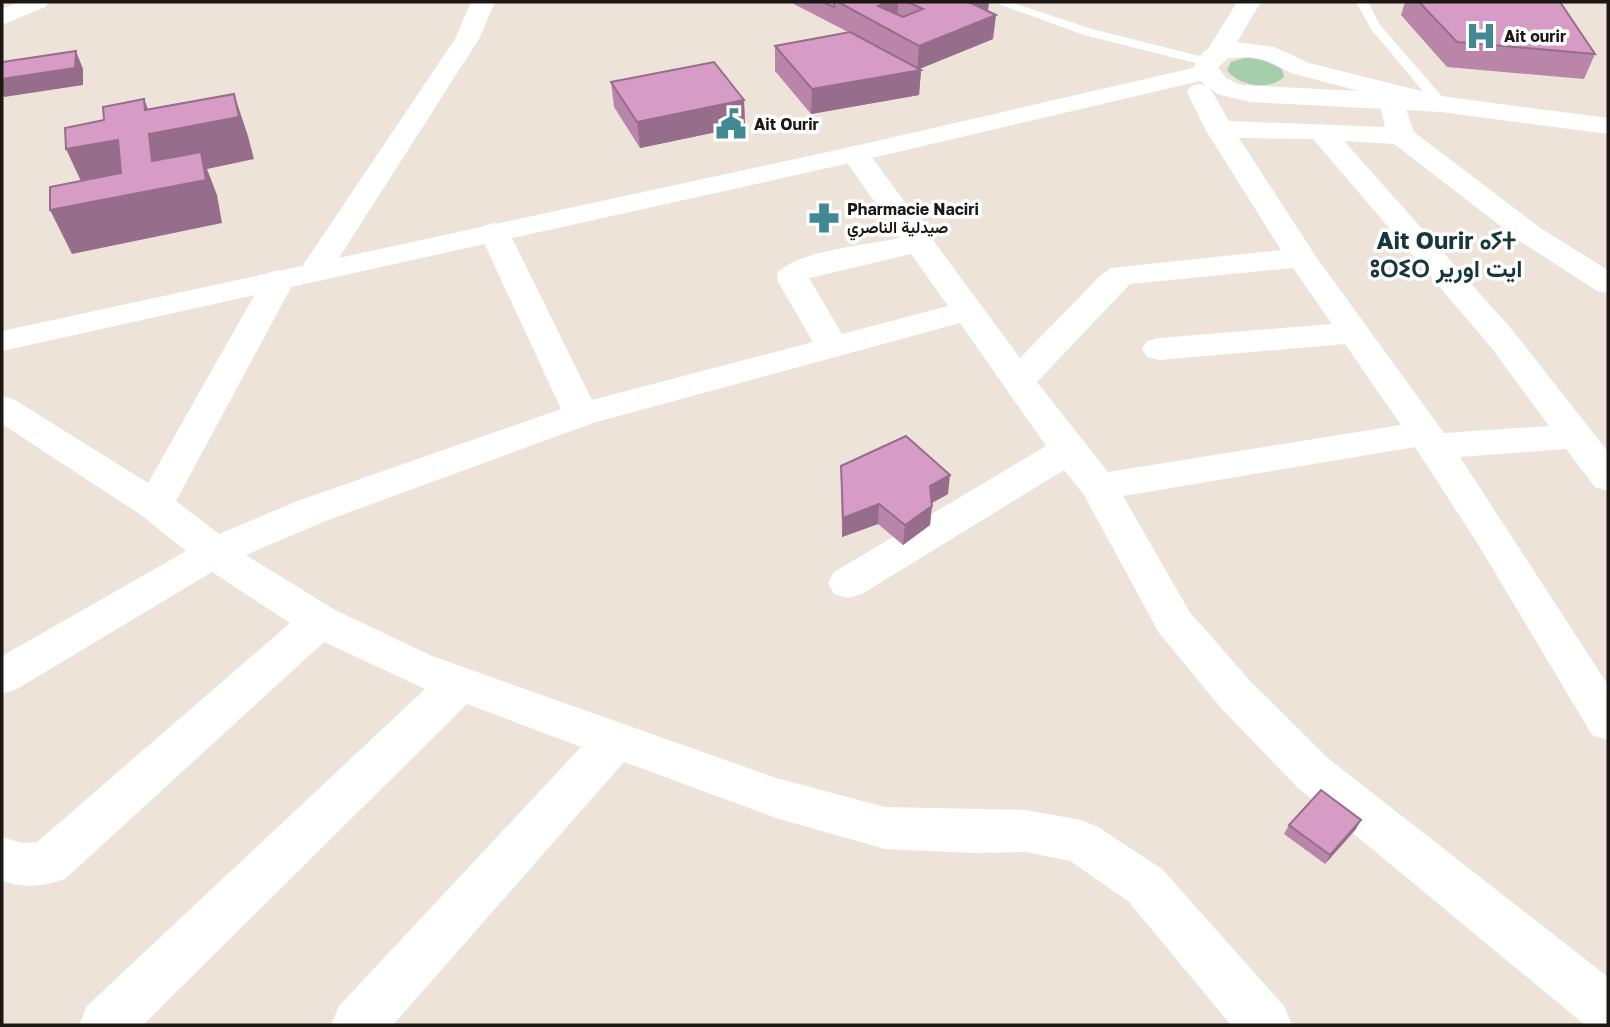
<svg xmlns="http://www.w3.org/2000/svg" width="1610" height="1027" font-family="'Golos Text',Vazirmatn,'Noto Sans Tifinagh',sans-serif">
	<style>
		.green { fill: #a4ceac }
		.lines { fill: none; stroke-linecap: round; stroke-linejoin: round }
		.lane { fill: #fff; fill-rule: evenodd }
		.street { fill: #fff; fill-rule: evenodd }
		.secondary { fill: #fff; fill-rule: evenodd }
		.wall { fill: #b986aa }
		.shaded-wall { fill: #966d8b }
		.building { fill: #d79cc6; stroke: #966d8b; stroke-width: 2 }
		.labels { text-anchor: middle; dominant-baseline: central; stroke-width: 7; stroke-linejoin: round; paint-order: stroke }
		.far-poi-label { font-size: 16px; font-weight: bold; fill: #1b1814; stroke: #fff; text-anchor: start }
		.district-label { font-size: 24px; font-weight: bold; fill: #16373d; stroke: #fff }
	</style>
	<rect width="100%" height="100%" fill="#eee3d9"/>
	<path class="green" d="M1244,58l17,1 21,10 2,8c-14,14 -46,9 -57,-7l4,-8z"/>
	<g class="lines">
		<path class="lane" d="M993,2h17l82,27 119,30 2,3 -6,4 -123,-31z
			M1356,2h12l12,23 66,76v6h-10l-65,-78z"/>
		<path class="street" d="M18,2h31l-4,5 -43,18v-16z
			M471,2h24l-16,37 -153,239 -11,2 -11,-2 -5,-7 156,-232z
			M1200,84l9,2 20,35 156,6 -6,-26 4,-6 9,-2 9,2 13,37 128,97 66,41v23l-11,-2 -77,-50 -126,-97 -50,-3 170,191 94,120v39l-13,-4 -29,-38 -106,8 148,228v55l-16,-5 -111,-186 -66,-102 -292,49 66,115 62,71 78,77 279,218v48h-23l-288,-238 -76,-79 -62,-75 -75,-138 -20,-25 -202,124 -14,4 -14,-4 -6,-11 6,-11 212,-126 -86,-123 -367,100 -265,97 -82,35 89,55 97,46 344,122 109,29 141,3 55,10 17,7 64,42 122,137 8,19h-61l-103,-124 -58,-40 -44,-9 -53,1 -88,-4 -109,-31 -152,-56 -231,263h-62l8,-19 242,-259 -114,-43 -324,321h-64l8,-19 338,-317 -101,-47 -259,237c-23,8 -40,9 -63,2v-44l20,6 15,-1 253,-219 -78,-51 -195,117 -15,5v-38l184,-105 -45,-36 -139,-91v-28l13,4 133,83 115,-203 5,-7 11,-3 11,3 5,7 -119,221 43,33 81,-34 261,-91 -82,-177 4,-6 11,-3 11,3 4,6 83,168 221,-58 -35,-60 -1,-8c16,-23 95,-30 123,-36l-59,-84 4,-6 10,-2 10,2 155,210 81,-83 10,-7 170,-18 -76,-121 -18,-37 4,-6zM1239,138l74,1 177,207 59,80 -105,7 -127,-175zM911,254l37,52 -106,28 -33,-56zM1293,268l39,56 -173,14 -12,3 -5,8 5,8 12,3 186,-16 56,81 -293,47 -71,-90 93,-98z"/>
		<path class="secondary" d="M1237,2h24l-24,40 37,5 35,16 132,33 167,22v16l-167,-22 -191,-10 -32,-8 -18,-13 -345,81 -853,189v-20l853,-185 338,-78 10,-16 5,-3zM1250,57l20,5 21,11 68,18 -118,-6 -15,-7 -8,-11 11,-9z"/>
	</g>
	<path class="wall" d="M790,2h199l-1,9 5,28 -74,30 2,1 -2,25 -108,19 -36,-43v-25l73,-14z
		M1405,2h155l35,52 -11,25 -137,-12 -46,-52z
		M611,82l133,18 1,26 -105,22 -26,-41z
		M841,466l107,28 -16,9 -2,22 -27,20 -25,-21 -36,13z
		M1289,825l67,4 -31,35 -41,-30z"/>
	<path class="shaded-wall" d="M888,2h10l-1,20 -19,-16z
		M977,2h12l-2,13 -19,9z
		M996,15l-3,24 -76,31 2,-24z
		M76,51l7,18v16l-79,12 -2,-5v-13z
		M921,70l-2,25 -108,19 1,-25z
		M234,94l14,42 6,23 -47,10 10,26 5,28 -150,31 -22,-44 102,-49 -8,-62 13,33z
		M744,100l1,26 -105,22 -3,-26z
		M118,140l18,42 -50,10 -20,-43z
		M950,475l-2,19 -20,11 2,-19z
		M879,504l-1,20 -36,13 1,-19z
		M932,506l-2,19 -27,20 2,-20z
		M1361,820l-5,9 -31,35 5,-9z"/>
	<path class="building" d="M823,2h11v5z
		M838,2h50l-10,4 25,11 20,-8 -15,-7h61l27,13 -77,31z
		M969,2h12l-6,3z
		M1419,2h141l35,52 -138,-12z
		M850,32l71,38 -109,19 -37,-43z
		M76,51l-1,17 -73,11v-17z
		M714,62l30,38 -107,22 -26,-40z
		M234,94l5,23 -90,17 3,27 49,-9 5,28 -156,30v-23l71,-14 -3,-33 -52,9 -1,-21 39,-8 -1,-13 41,-8 1,11z
		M906,436l44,39 -20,11 2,20 -27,19 -26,-21 -36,14 -2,-52z
		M1321,790l40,30 -31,35 -41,-30z"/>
	<defs>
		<g id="hospital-bare" transform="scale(2.415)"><path d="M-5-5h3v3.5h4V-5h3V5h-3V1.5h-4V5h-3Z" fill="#438994" stroke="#fff" stroke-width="2.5" paint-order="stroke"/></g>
		<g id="civic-bare" transform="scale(2.415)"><path d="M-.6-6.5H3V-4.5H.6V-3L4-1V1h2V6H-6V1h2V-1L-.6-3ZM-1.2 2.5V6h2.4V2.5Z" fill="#438994" stroke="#fff" stroke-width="2.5" paint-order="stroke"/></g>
		<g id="pharmacy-bare" transform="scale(2.415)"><path d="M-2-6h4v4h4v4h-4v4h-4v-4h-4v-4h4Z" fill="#438994" stroke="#fff" stroke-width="2.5" paint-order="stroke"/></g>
	</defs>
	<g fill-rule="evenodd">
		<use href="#hospital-bare" x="1481" y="36"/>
		<use href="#civic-bare" x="731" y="124"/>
		<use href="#pharmacy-bare" x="824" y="218"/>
	</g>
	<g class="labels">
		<g class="far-poi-label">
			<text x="1504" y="36">Ait ourir</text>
			<text x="754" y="124">Ait Ourir</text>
			<text x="847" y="209">Pharmacie Naciri<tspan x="847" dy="18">صيدلية الناصري</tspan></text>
		</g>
		<g class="district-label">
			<text x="1446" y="239">Ait Ourir ⴰⵢⵜ<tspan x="1446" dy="28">ⵓⵔⵉⵔ ايت اورير</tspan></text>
		</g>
	</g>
	<rect width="1610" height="1027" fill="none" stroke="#1b1814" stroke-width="7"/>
</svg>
